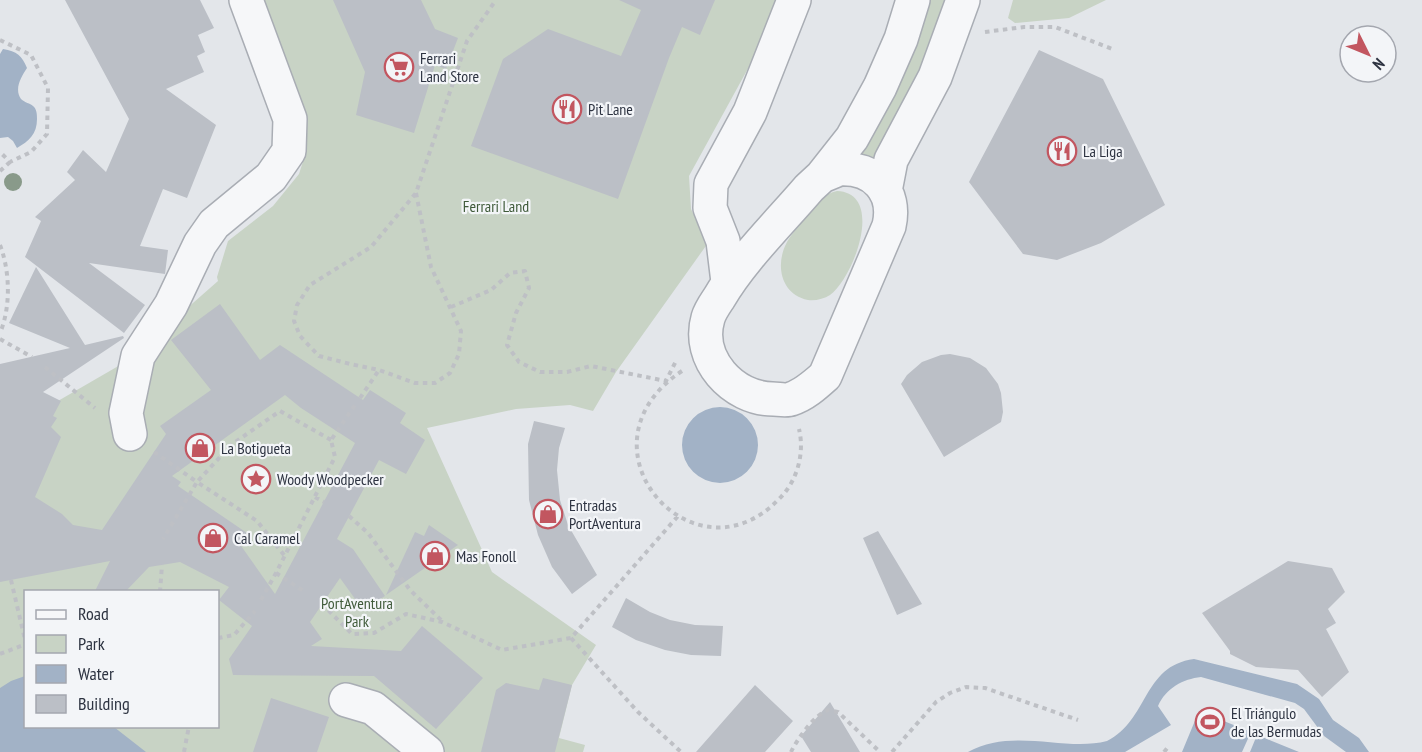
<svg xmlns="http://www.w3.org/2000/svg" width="1422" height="752" font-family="'PT Sans Narrow',sans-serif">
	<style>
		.green { fill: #c8d3c5; fill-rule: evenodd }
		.water { fill: #a2b2c6 }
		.building { fill: #bbbfc6; fill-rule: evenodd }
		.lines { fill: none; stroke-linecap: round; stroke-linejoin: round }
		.minor-casing { stroke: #a9adb4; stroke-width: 36 }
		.path { stroke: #bec0c5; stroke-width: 4; stroke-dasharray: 4.5 4.5; stroke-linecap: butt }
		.minor { stroke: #f6f7f9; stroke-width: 33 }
		.tree { fill: #899a8a }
		.labels { text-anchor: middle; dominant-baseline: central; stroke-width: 4.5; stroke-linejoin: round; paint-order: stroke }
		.poi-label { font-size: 16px; fill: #2d3341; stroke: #f3f5f8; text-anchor: start }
		.park-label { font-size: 16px; fill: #405b3b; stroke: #f3f5f8 }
	</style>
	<rect width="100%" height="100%" fill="#e3e6ea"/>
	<path class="green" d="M255,0h522l-15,43 -73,133 2,33 17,34 -92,129 -23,39 -23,-6 -54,4 -89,19 65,144 104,73 -24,40 -13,53 26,7 -2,7h-583v-325l32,-11 95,-55 91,-80 -1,-4 11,-36 45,-35 26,-32 8,-25 -1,-18zM26,592h192v134h-192z
		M928,0h24l-6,22 -69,141 -18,-8z
		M1013,0h93l-37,18 -54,5 -7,-5z
		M837,191c49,2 16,88 -7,104 -6,4 -15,6 -22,5 -28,-6 -33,-36 -21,-58 5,-9 13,-17 19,-26 9,-11 16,-22 31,-25z"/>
	<path class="water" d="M3,49c14,2 19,7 24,19 -6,9 -13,21 -6,31 4,4 9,4 12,7 4,3 4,9 4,13 0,15 -8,22 -20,29l-4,-7 -5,-4 -8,1v-84z
		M682 445a38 38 0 1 1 76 0a38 38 0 1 1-76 0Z
		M1194,659l103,25 22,15 14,21 26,18 10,14h-23l-22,-16 -20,-27 -9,-6 -94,-26c-18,2 -35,11 -43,29l13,19 -46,27h-157c45,-25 97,0 139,-11 42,-21 35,-75 87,-82z
		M25,676l1,50 88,1 32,25h-146v-64l11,-7z
		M1199,711l52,21 -9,20h-60z
		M1257,735l42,17h-49z"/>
	<path class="building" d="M65,0h135l14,28 -16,7 7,17 -8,4 7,16 -38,17 50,36 -29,73 -24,-9 -23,57 28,4 -3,24 -76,-11 56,42 -21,28 -99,-76 16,-36 -6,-4 40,-37 -8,-8 16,-22 23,22 23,-53z
		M333,0h88l14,29 23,9 -12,31 -11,-4 -21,68 -58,-18 9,-43z
		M619,0h96l-15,35 -18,-8 -13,31 -51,141 -147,-53 32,-87 45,-30 73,27 20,-46z
		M1039,50l64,29 62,126 -64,38 -44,17 -34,-6 -54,-72z
		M36,267l49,78 38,-9 1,2 -81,54 18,9 -8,15 4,2 -6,9 10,10 -26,60 27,17 11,11 29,5 64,-96 -6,-8 51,-36 -40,-50 49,-36 40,56 20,-15 83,55 7,-10 36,23 -6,10 25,17 -19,34 -27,-14 -42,79 16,10 32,47 -22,14 -23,-32 -30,44 12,17 -11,7 90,5 21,-25 61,52 -47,51 -62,-53 -141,-1 -4,-16 23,-33 -33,-26 10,-13 -49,-25 -31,5 -23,24h-31l15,-30 -110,21v-218l70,-16 -61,-25zM285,395l16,13 54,35 -80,151 -36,-51 8,-10 -69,-47 3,-4 -9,-6z
		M950,354l20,4 16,10 12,16 3,9 2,19 -2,10 -57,35 -43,-73 6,-9 15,-13 19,-7z
		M534,421l31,7 -6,20 -2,22 3,30 8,25 29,50 -25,19 -20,-27 -14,-32 -9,-35 -1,-56z
		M429,525l29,20 -72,50 29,-63 9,4z
		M878,531l44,73 -25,11 -34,-77z
		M1288,561l44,7 13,24 -17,17 8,14 -10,6 23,43 -27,25 -24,-27 -42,-3 -26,-13v-3l-28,-38z
		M626,598l24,14 20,8 25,5 28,1 -2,30 -30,-1 -26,-5 -29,-10 -24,-13z
		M543,678l29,7 -17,67h-74l15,-62 10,-7 33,7z
		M755,685l38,36 -28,31h-69z
		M271,698l58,19 -12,35h-64z
		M830,702l30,50h-49l-10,-16z"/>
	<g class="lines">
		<g class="minor-casing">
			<path id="minor" d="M839,169c35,-2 58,22 50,57l-64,150c-10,9 -21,19 -34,23 -5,2 -13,0 -18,0 -40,0 -77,-40 -65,-81 2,-7 7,-14 11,-20 22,-38 61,-76 90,-110l13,-12z
				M822,176l30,-38 28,-51 21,-48 12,-39
				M885,191l6,-31 44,-83 28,-77
				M728,282l-5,-41 -13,-33 1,-24 39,-72 44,-112
				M130,434l-4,-21 12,-57 33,-51 29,-61 14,-20 57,-47 18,-26 1,-32 -44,-119
				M346,700l27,8 54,44"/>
		</g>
		<path class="path" d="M985,32l39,-5h31l60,23
			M0,40l31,15 17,33 -1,46 -16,18 -21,10 -10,-10
			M0,171l10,-9
			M416,193l15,74 30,64 -2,23 -9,19 -15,10h-20l-36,-13 -29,-6 -31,-8 -19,-20 -6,-15 3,-16 13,-20 61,-38 45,-54 51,-152 29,-41
			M0,245c10,26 11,62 0,88
			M451,307l40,-17 19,-17 15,-2 4,17 -13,25 -9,32 12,17 21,10h27l24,-6 75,15 11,-22
			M0,339l32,18
			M45,367l50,41
			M682,371c-113,75 11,216 96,129 19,-18 27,-46 21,-71
			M360,398l19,-28
			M154,452l43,30 -34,57
			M315,497l9,5
			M349,516l19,17 42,57 32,31
			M284,555l-27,-34 -60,-39 34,-37 49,-34 51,29
			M276,573l29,19
			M11,580l15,64
			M160,592l2,-27
			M261,600l15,-27 59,-116 -4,-17 24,-35
			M322,604l30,30 22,-1 32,-19 36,8 60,28 69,-12 107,-122
			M218,638l16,-3 21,-24
			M571,638l67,74 43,40
			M0,654l26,-10
			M184,752l5,-26
			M791,752c5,-11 25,-40 38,-42 1,0 8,2 9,2l42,40
			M892,752l44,-50 14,-9 16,-6 19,1 93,32
			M1164,752l5,-6"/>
		<use href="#minor" class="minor"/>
	</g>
	<circle class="tree" cx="13" cy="182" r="9"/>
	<defs>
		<g id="supermarket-ring" transform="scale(1.5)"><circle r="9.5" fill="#f3f5f8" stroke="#c25660" stroke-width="1.5"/><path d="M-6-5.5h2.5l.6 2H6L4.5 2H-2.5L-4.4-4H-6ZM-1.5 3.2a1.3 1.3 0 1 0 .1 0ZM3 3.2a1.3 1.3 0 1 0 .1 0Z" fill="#c25660"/></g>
		<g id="restaurant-ring" transform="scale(1.5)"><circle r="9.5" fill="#f3f5f8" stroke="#c25660" stroke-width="1.5"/><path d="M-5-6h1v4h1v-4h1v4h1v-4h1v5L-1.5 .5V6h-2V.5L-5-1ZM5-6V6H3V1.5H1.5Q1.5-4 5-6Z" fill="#c25660"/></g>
		<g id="shop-ring" transform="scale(1.5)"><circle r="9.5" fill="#f3f5f8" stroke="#c25660" stroke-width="1.5"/><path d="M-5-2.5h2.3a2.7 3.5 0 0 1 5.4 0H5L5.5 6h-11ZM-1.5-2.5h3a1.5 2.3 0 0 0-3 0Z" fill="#c25660"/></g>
		<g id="sight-ring" transform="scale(1.5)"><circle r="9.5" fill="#f3f5f8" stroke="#c25660" stroke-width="1.5"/><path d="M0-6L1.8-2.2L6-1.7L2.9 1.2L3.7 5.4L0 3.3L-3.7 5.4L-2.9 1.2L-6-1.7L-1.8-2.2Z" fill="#c25660"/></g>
		<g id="stadium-ring" transform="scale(1.5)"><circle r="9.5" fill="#f3f5f8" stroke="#c25660" stroke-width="1.5"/><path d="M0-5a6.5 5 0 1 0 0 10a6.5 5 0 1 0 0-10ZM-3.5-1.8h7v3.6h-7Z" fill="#c25660"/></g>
	</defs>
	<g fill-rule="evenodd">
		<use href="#supermarket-ring" x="399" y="67"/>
		<use href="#restaurant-ring" x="567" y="109"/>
		<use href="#restaurant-ring" x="1062" y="151"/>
		<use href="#shop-ring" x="200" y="448"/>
		<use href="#sight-ring" x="256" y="479"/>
		<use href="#shop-ring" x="548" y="514"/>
		<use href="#shop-ring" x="213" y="538"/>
		<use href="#shop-ring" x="435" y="556"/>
		<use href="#stadium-ring" x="1210" y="722"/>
	</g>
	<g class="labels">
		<g class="poi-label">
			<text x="420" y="58">Ferrari<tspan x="420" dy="18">Land Store</tspan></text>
			<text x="588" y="109">Pit Lane</text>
			<text x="1083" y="151">La Liga</text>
			<text x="221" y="448">La Botigueta</text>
			<text x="277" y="479">Woody Woodpecker</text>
			<text x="569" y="505">Entradas<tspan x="569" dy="18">PortAventura</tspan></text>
			<text x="234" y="538">Cal Caramel</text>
			<text x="456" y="556">Mas Fonoll</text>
			<text x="1231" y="713">El Triángulo<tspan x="1231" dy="18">de las Bermudas</tspan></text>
		</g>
		<g class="park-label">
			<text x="496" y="206">Ferrari Land</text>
			<text x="357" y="603">PortAventura<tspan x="357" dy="18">Park</tspan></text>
		</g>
	</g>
	<rect x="24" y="590" width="195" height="138" fill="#f3f5f8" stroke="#a4a7af" stroke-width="1.5"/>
	<rect x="36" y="610" width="30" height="9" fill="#f6f7f9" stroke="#a4a7af" stroke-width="1.5"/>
	<text x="78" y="620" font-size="18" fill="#2d3341">Road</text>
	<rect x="36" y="635" width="30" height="18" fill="#c8d3c5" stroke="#a4a7af" stroke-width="1.5"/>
	<text x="78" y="650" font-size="18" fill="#2d3341">Park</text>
	<rect x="36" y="665" width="30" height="18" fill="#a2b2c6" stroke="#a4a7af" stroke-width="1.5"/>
	<text x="78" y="680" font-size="18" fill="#2d3341">Water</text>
	<rect x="36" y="695" width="30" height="18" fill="#bbbfc6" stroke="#a4a7af" stroke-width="1.5"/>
	<text x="78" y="710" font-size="18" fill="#2d3341">Building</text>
	<g transform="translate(1368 54) rotate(133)"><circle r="28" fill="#f3f5f8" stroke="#a4a7af" stroke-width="1.5"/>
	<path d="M0-4.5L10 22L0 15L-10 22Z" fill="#c25660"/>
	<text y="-9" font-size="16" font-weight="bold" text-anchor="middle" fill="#2d3341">N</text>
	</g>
</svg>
